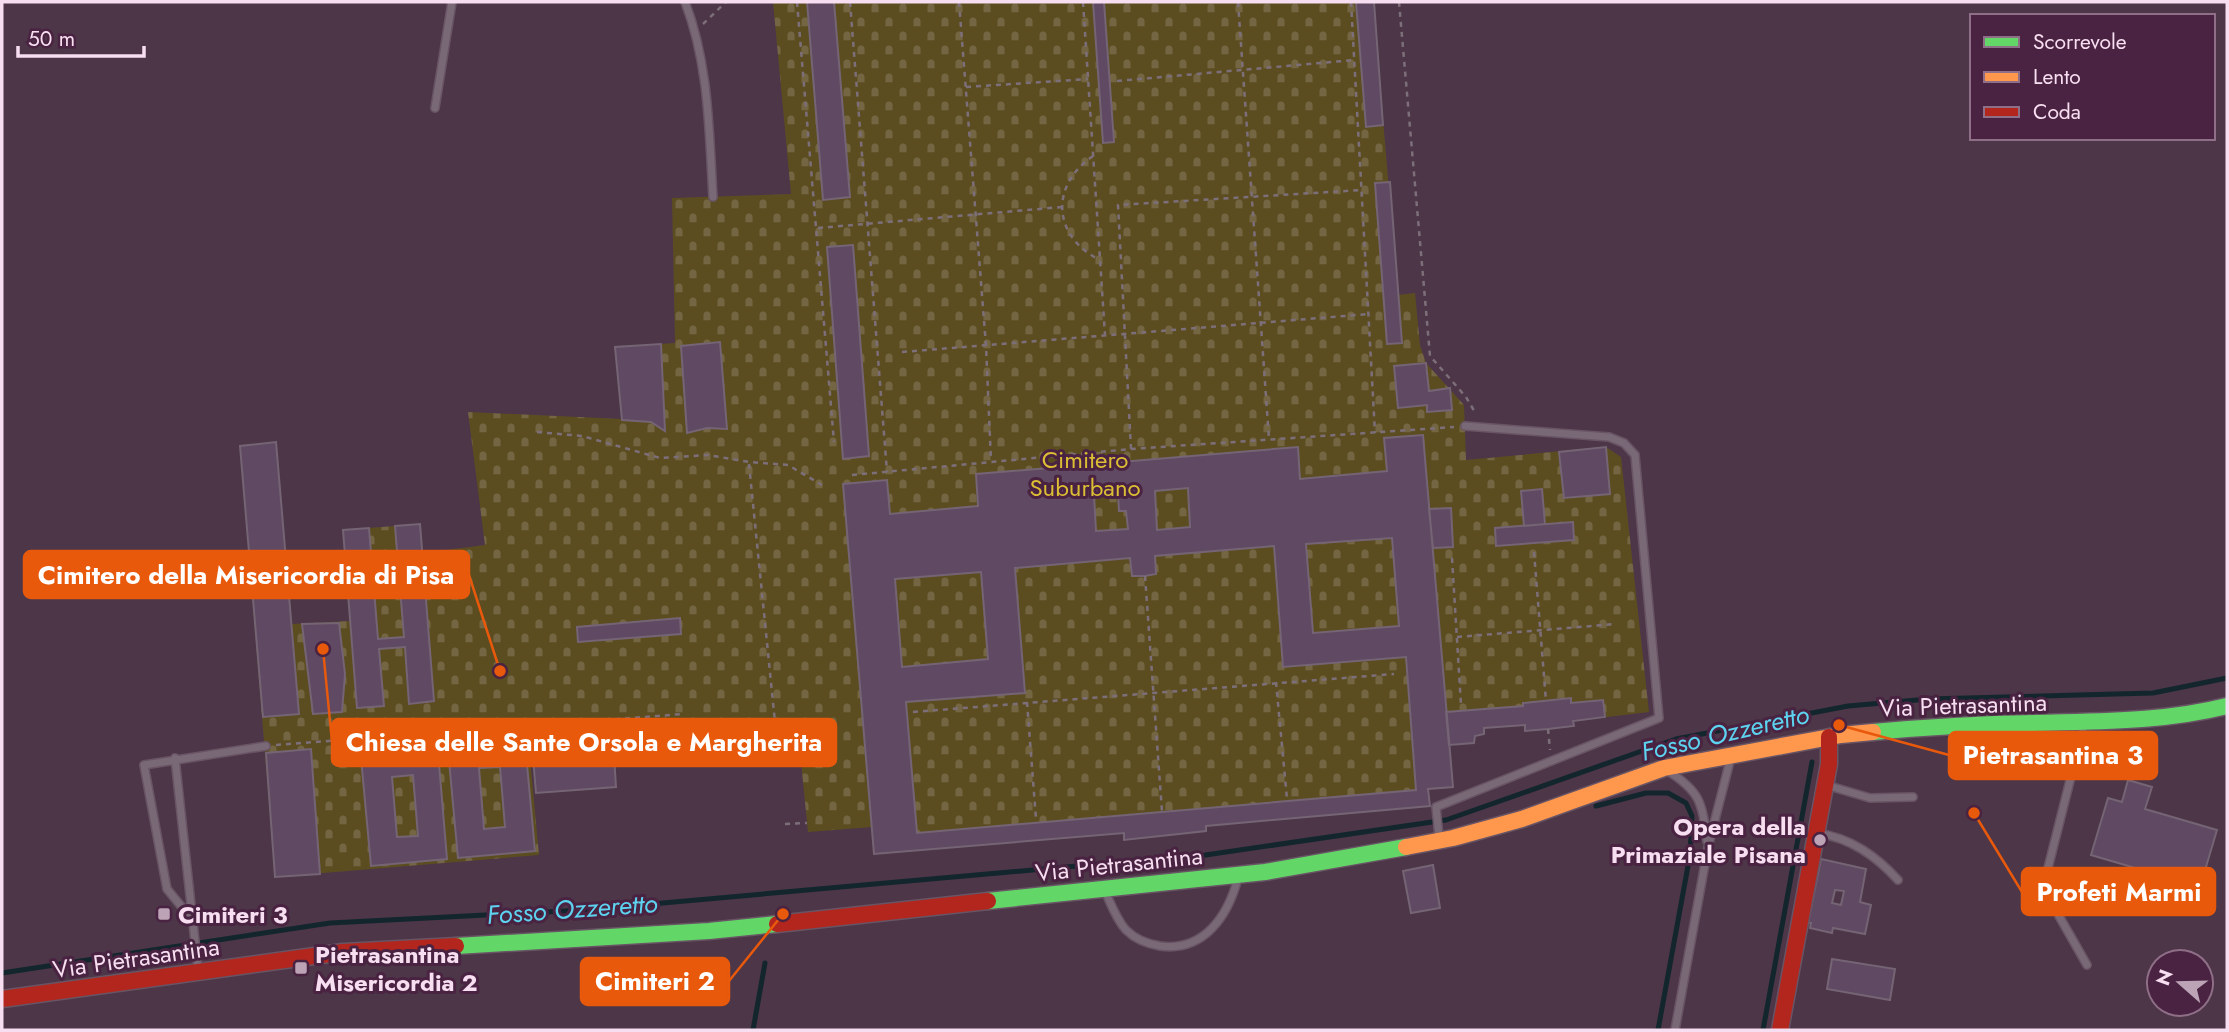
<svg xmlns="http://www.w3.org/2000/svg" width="2229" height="1032" font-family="Jost,sans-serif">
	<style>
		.cemetery { fill: url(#cemetery-stones) }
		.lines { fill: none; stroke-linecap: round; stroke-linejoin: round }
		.stream { stroke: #13262d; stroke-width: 5 }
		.building { fill: #604962; stroke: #746474; stroke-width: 2; fill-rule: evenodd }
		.lane-casing { stroke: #685464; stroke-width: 10 }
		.fast-casing { stroke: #685464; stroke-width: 19 }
		.slow-casing { stroke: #685464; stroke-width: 19 }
		.jam-casing { stroke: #685464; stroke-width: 19 }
		.path { stroke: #7d6f7a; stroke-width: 2.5; stroke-dasharray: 5 5; stroke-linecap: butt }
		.lane { stroke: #796876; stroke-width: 7 }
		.fast { stroke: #63d668; stroke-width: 16 }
		.slow { stroke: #ff974d; stroke-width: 16 }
		.jam { stroke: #b3261e; stroke-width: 16 }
		.poi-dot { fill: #bca3b6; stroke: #492341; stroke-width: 2.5 }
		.labels { text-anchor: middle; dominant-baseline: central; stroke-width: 6; stroke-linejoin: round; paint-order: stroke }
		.park-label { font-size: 24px; fill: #dcbe35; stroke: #492341 }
		.street-label { font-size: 24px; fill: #f8def1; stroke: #492341 }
		.poi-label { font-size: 24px; font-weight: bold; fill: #f8def1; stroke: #492341; text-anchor: start }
		.water-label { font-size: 26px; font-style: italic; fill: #5dd3ef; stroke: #492341 }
		.leader { fill: none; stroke: #e8590c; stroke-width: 2.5 }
		.callout-dot { fill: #e8590c; stroke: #492341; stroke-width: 2.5 }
		.callout { fill: #e8590c; stroke: #e8590c; stroke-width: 2.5 }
		.callout-label { font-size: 26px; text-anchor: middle; font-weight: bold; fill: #fff }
	</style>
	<defs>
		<pattern id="cemetery-stones" width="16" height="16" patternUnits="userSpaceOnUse" patternTransform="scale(1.75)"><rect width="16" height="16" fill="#5c4d21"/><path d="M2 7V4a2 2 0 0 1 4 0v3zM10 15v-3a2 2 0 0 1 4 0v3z" fill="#746642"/></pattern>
	</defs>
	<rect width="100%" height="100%" fill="#4c3647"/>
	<path class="cemetery" d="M773,2h600l25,293 17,-2 5,52 6,18 38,42 2,55 140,-13 15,10 28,255 -75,9v5l-49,5 -1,-6 -40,3v6l-9,2 -1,7 -25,2 -21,44 2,17 -224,20v5l-82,9 -1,-7 -249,21 -2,-27 -64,5 -9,-90 -51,3 -2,-17 -61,-5 -157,14 11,118 -264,22 -35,-431 36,-4 16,182 58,-3 -7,-91 77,-6 3,29 62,-8 -17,-133 154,7 -7,-72 60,-4 -3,-145 119,-4z"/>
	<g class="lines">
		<path class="stream" d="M1596,806l50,-13h22l18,10 6,13 -2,39 -32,175
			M1192,857l254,-37 230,-81 172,-33 81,-7 224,-6 74,-15
			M2,973l328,-50 254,-13 560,-50
			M753,1030l12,-67
			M1763,1030l49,-268"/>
	</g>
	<path class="building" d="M807,2h27l16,195 -27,3z
		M1093,2h11l10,140 -11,1z
		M1356,2h18l9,123 -17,2z
		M1390,182l12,161 -15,1 -12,-161z
		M853,245l16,211 -26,3 -16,-212z
		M720,342l7,87 -20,-1 -20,5 -6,-87z
		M661,344l4,87 -14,-9 -29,-2 -7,-73z
		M1426,363l3,28 21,-3 2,22 -25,2v-7l-29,3 -4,-42z
		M1423,435l30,352 -25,2 2,17 -224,20v5l-82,9v-7l-250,21 -31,-370 44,-4 3,34 88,-8 -2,-32 322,-27 2,32 87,-8 -3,-33zM1188,488l2,39 -33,3 -2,-39zM1118,494l1,17h7l2,18 -32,2 -2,-36zM1392,538l7,88 -86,7 -7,-89zM1274,546l9,121 123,-10 10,133 -499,43 -11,-131 119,-9 -10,-125 115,-10 2,18h13l11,-2 -1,-18zM981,572l7,87 -86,8 -7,-88z
		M276,442l23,272 -36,3 -23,-271z
		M1606,447l4,47 -46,4 -5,-46z
		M1542,489l3,35 -21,2 -3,-35z
		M1451,508l2,39 -20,1 -4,-39z
		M1573,522l1,18 -78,6 -1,-18z
		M420,524l14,177 -25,3 -4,-57 -26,2 5,57 -27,2 -14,-178 26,-2 9,111 26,-2 -9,-111z
		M680,618l1,16 -103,8 -1,-15z
		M339,623l6,51 -3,38 -29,2 -11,-90z
		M1571,698v5l32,-3 2,17 -32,4 1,5 -26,3 -23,2v-6l-41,3v6l-9,2 -1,7 -25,2 -3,-33 77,-6v-3z
		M524,732l11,119 -77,7 -11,-119zM500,767l5,60 -21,2 -5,-61z
		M437,740l10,119 -76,7 -11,-119zM413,775l5,61 -21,1 -5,-60z
		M613,740l3,47 -80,6 -4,-47z
		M311,749l9,125 -45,3 -9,-124z
		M2128,780l24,7 -7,22 72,21 -17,57 -109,-32 17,-57 14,4z
		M1821,859l45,10 -6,33 11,3 -6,29 -32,-6 -1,5 -22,-5 1,-5h-3zM1835,890l9,1 -3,14 -9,-2z
		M1433,865l7,43 -29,5 -8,-42z
		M1832,959l63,10 -5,31 -63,-11z"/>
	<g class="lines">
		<g class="lane-casing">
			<path id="lane" d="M685,2c24,62 24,129 28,195
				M435,108l17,-106
				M2084,725l-36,143 11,48 28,49
				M175,758l23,211
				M1668,771c33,21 34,32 39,70
				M1826,785l44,13 43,-1
				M1817,833c34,5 59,23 81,47
				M1439,837l-3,-30 223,-89 -24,-263 -11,-12 -15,-6 -144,-11
				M1105,891c6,13 11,28 21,39 9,9 22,14 34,16 44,6 68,-30 78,-68
				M190,917l-23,-28 -23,-124 122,-19
				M1675,1030l33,-183 23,-90"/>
		</g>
		<g class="fast-casing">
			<path id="fast" d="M1873,732c54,-5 107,-8 161,-9 66,-2 129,-1 193,-17
				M988,901l277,-29 141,-25
				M456,946l253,-15 68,-7"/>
		</g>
		<g class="slow-casing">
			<path id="slow" d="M1406,847l47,-9 69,-19 142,-51 177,-33 32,-3"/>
		</g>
		<g class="jam-casing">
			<path id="jam" d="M777,924l211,-23
				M2,999l341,-47 113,-6
				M1780,1030l49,-266v-27"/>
		</g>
		<path class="path" d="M797,2l37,440
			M850,2l37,470
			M959,2l27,344 5,115
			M1083,2l22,333
			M1238,2l31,437
			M1351,2l24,431
			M1399,2l31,354 36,41 10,17
			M703,24l23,-22
			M1117,81l237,-21
			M966,87l122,-8
			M1093,156c-44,30 -40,81 7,104
			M818,228l244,-21
			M902,352l467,-38
			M537,432l45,4 78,22 48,-3 41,7 39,3 34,20
			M1131,449l-13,-244 244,-15
			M749,464l28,278
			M852,475l279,-26 323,-22
			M1534,552l12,149
			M1452,558l9,147
			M1145,576l17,236
			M1457,637l159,-13
			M1276,682l11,117
			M1027,702l9,117
			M913,712l481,-38
			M1548,729l2,21
			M2031,742l36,1
			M2091,743l45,-3
			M276,745l407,-31
			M785,824l22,-1"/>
		<use href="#lane" class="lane"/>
		<use href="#fast" class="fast"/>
		<use href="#slow" class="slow"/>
		<use href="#jam" class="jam"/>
	</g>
	<g class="poi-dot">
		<circle cx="1820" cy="840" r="7"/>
		<rect x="157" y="907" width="14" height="14" rx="3.5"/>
		<rect x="294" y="961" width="14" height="14" rx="3.5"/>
	</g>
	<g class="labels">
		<g class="park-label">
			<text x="1085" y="459">Cimitero<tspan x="1085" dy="28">Suburbano</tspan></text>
		</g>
		<g class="street-label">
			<text transform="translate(1963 705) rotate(-2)">Via Pietrasantina</text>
			<text transform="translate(1119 864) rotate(-6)">Via Pietrasantina</text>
			<text transform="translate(136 958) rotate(-8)">Via Pietrasantina</text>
		</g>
		<g class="poi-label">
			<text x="1806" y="826" text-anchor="end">Opera della<tspan x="1806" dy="28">Primaziale Pisana</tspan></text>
			<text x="178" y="914">Cimiteri 3</text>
			<text x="315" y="954">Pietrasantina<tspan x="315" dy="28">Misericordia 2</tspan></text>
		</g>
		<g class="water-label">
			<text transform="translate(1725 733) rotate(-13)">Fosso Ozzeretto</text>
			<text transform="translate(572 909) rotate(-4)">Fosso Ozzeretto</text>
		</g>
	</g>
	<path class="leader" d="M500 671L469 575M323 649L332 742M1839 725L1949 755M1974 813L2022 892M783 914L729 981"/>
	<g class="callout-dot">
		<circle cx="500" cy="671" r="7"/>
		<circle cx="323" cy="649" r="7"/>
		<circle cx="1839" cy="725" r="7"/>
		<circle cx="1974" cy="813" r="7"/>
		<circle cx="783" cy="914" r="7"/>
	</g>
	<g class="callout">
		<rect x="24" y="551" width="445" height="47" rx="7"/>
		<rect x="332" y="719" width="504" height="47" rx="7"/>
		<rect x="1949" y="732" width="208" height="47" rx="7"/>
		<rect x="2022" y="868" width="193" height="47" rx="7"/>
		<rect x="581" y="958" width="148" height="47" rx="7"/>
	</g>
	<g class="callout-label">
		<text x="246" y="584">Cimitero della Misericordia di Pisa</text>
		<text x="584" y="751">Chiesa delle Sante Orsola e Margherita</text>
		<text x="2053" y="764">Pietrasantina 3</text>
		<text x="2119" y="901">Profeti Marmi</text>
		<text x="655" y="990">Cimiteri 2</text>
	</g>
	<rect width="2229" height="1032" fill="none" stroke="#f8def1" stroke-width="7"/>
	<rect x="1970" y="14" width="245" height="126" fill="#492341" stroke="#8f6e87" stroke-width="2"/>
	<rect x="1984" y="37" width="35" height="10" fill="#63d668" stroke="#8f6e87" stroke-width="2"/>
	<text x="2033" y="49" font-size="21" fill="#f8def1">Scorrevole</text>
	<rect x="1984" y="72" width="35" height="10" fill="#ff974d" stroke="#8f6e87" stroke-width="2"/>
	<text x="2033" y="84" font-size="21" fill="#f8def1">Lento</text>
	<rect x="1984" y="107" width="35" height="10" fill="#b3261e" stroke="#8f6e87" stroke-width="2"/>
	<text x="2033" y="119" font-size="21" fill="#f8def1">Coda</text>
	<g transform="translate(2180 983) rotate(290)"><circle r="33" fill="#492341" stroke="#8f6e87" stroke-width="2"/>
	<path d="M0-5L12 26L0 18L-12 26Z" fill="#bca3b6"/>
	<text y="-10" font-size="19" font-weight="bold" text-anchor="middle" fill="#f8def1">N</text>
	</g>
	<path d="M18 46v10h126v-10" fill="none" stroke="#f8def1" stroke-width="3.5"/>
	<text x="28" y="46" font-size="21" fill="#f8def1" stroke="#492341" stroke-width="5" paint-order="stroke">50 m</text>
</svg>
